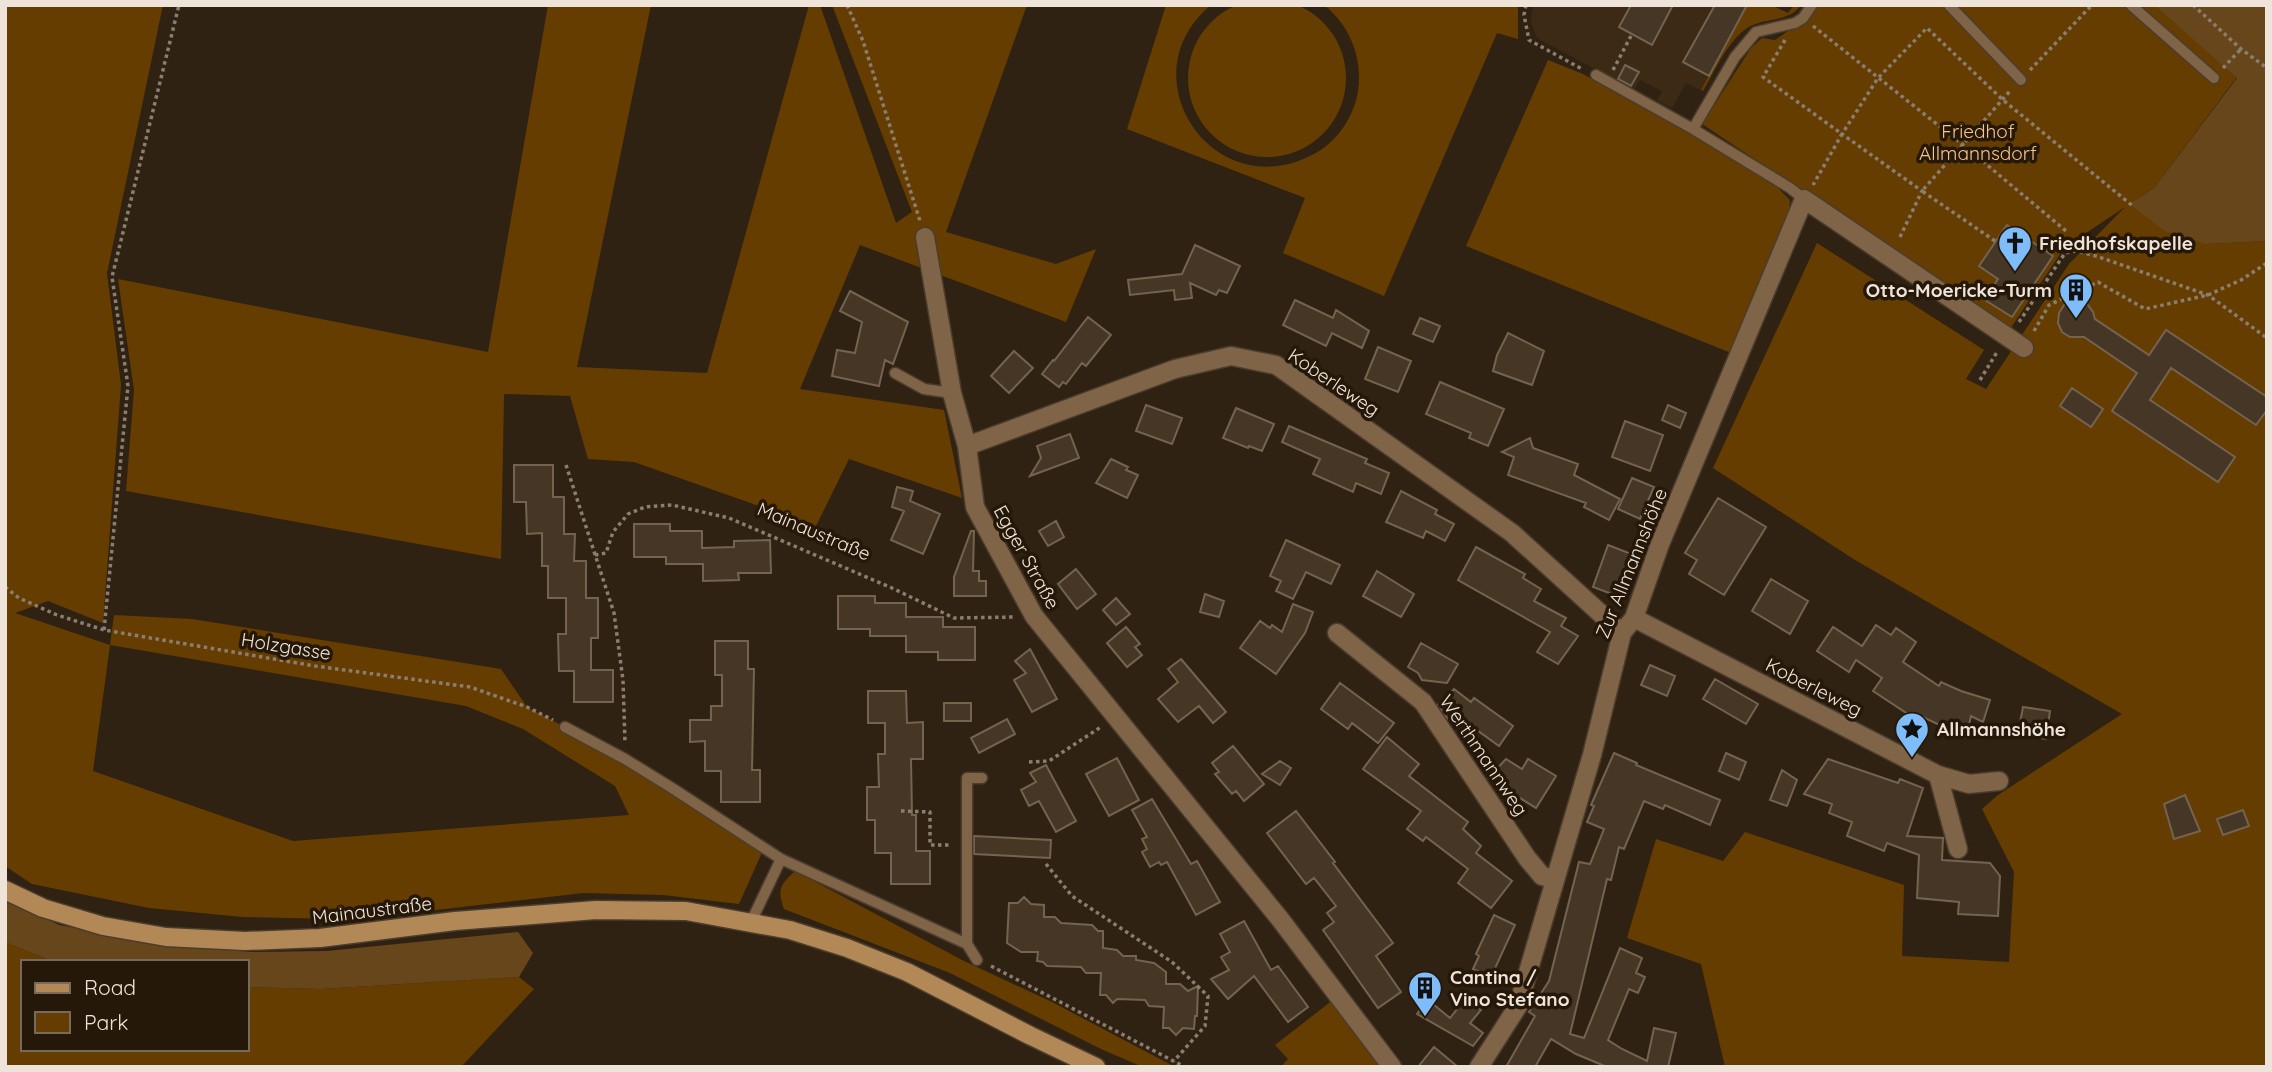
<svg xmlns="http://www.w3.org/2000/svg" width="2272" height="1072" font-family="Quicksand,sans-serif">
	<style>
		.built { fill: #3d2a14 }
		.green { fill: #663d00; fill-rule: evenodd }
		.forest { fill: #68461c }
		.building { fill: #453625; stroke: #746351; stroke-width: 2 }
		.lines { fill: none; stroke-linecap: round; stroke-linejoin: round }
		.service-casing { stroke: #4b3d2e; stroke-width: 13 }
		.minor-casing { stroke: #4b3d2e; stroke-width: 21 }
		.secondary-casing { stroke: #4b3d2e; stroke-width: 21 }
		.path { stroke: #8a7e71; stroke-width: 3.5; stroke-dasharray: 3.5 3.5; stroke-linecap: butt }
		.service { stroke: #7f6447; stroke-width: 10 }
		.minor { stroke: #7f6447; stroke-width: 18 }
		.secondary { stroke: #b38857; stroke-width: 18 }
		.labels { text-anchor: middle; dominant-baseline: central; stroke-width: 7; stroke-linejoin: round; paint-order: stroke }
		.park-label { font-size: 19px; fill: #f7c58d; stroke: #261808 }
		.poi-label { font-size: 19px; font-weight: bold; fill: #eee4da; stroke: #261808; text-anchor: start }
		.street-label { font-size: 19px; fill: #eee4da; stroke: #261808 }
	</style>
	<rect width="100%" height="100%" fill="#302212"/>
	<path class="built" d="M1533,5h213l-45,85 -15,-7 -14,25 -15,-8 5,-9 -22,-11 -6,10 -97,-52 -6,-16z"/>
	<path class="green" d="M1188 78a79 79 0 1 1 158 0a79 79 0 1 1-158 0Z
		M5,5h158l-56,268 14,112 -18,238 -55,-22 -33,12 95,32 4,-30 78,4 309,50 26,38 98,52 139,89 -25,56 -76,-9 -80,-2 -165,19 -78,7 -97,-2 -94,-9 -117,-24 -27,-18zM110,645l356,61 57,23 92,57 14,29 -336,26 -200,-70z
		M548,5h103l-74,362 130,6 102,-368h11l76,218 16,-11 -80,-207h195l-81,227 110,32 40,-15 -30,73 -206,-77 -60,144 144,21 18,88 -113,-39 -33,67 -182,-64 -46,-3 -18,-63 -66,-2 -3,165 -375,-68 8,-101 -16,-111 370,73z
		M1166,5h45c-86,71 3,203 103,149 23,-12 40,-37 44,-63 5,-32 -8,-66 -34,-86h194v34l-21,-6 -113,263 -101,-43 22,-55 -178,-69z
		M1746,5h25l17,8 6,-8h7c-12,18 -37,12 -54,23 -20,14 -32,43 -44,63l-2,-1z
		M1816,5h338l83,72 -83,111 -25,16 77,40 61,-3v826h-542l-24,-103 -74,-26 29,-99 67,22 22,-29 159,53 -2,71 107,6 5,-90 -32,-63 16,-14 124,-81 -267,-154 -142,-92 104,-225 167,107 -18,29 20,10 83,-125 56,-57 -60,40 -55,82 -308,-205 49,-76 11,-10 13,2 30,-21z
		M1548,60l35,14 104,58 83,48 20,20 -2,21 -57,132 -265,-107z
		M795,871l167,89 90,42 123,65h-32l-40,-17 -153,-77 -166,-64c-7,-20 -4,-24 11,-38z
		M5,942l49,20h-31v87h224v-62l73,2 199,-12 15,12 -73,78h-456z
		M1338,996l54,71h-111l7,-8 -13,-14z"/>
	<path class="forest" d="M2154,5h113v236l-61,3 -41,-13 -36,-27 25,-16 83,-110z
		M5,899l54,26 104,19 87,8 77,-1 191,-19 15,21 -14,24 -199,12 -73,-2v-25h-193l-49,-20z"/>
	<path class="building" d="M1631,5h42l-21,40 -33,-18z
		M1715,5h32l-38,71 -26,-14z
		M1625,65l14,7 -8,14 -13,-7z
		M2007,225l46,31 -41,61 -27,-17 13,-21 -19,-13z
		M1195,245l45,21 -13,27 -8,-3 -3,5 -26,-12 2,15 -17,2 -1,-10 -44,5 -2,-15 54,-6z
		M850,291l58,31 -15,42 -8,-4 -6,26 -47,-10 5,-26 18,3 7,-31 -22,-11z
		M1295,300l38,18 3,-8 33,21 -7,17 -30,-15 -6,13 -43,-21z
		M2073,301l14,3 6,8 2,7 54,36 17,-25 101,67v13l-11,15 -85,-57 -21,32 85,57 -17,25 -106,-71 25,-38 -53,-36h-14l-8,-5 -4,-9 1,-10 5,-8z
		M1088,317l23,18 -25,31 -4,-3 -16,21 -3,-2 -4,5 -17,-13 11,-14 1,1z
		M1420,318l20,8 -7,16 -20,-8z
		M1508,333l36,18 -12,34 -39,-14 4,-16z
		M1378,347l33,14 -13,31 -33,-13z
		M1014,351l19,17 -24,25 -18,-17z
		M1440,382l64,27 -16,37 -19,-8 2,-5 -45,-19z
		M2072,388l31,21 -12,18 -31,-21z
		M1146,405l36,13 -10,26 -36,-13z
		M1668,405l18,8 -6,15 -18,-8z
		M1236,408l38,16 -12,27 -13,-5 -1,2 -25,-10z
		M1625,421l38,14 -13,36 -38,-14z
		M1289,426l78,33 -2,4 24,10 -8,21 -25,-11 -3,9 -40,-18 7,-15 -38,-17z
		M1070,434l9,24 -49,18 11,-18 -4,-12z
		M1530,438l3,10 45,16 -4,11 46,24 -11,21 -25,-13 2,-4 -78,-28 6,-18 -12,-5z
		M1111,459l17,8 -2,3 12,5 -11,23 -31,-15z
		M514,465h39v32h11v37h11l-1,27h12v37h12v40h-7v32h22v32h-39v-31h-15l-1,-37h8v-36h-18v-32h-6v-33l-15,1 -1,-32h-12z
		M1632,478l22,9 -14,32 -22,-10z
		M897,487l16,4 -3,10 30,13 -17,40 -32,-14 13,-29 -12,-4z
		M1401,491l36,19 -2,4 19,10 -9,17 -19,-10 -3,7 -37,-16z
		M1718,498l48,29 -42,68 -35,-21 8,-14 -12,-7z
		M1056,521l8,16 -16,9 -9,-15z
		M634,524h36v7h32v17l32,-1v-6l36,-1 1,33h-33l1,7 -36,1v-17h-37v-7h-32z
		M971,531h3l-1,40h6v10h7v15h-32v-19z
		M1286,540l54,25 -9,19 -25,-12 -13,27 -17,-8 5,-10 -11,-5z
		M1608,545l26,10 -10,26 1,5 -5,2 -3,8 -24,-9z
		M1476,547l49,27 -2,4 18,11 -7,12 32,17 -5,8 17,10 -20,28 -21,-12 13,-20 -92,-52z
		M1076,569l20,25 -19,15 -19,-25z
		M1377,571l37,23 -13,23 -38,-21z
		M1771,579l37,22 -18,33 -38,-23z
		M1205,594l19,7 -5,16 -19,-5z
		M838,596h37v7h31v14h37v10h32v33h-37v-8h-32v-16h-36v-7h-32z
		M1116,598l14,16 -14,11 -13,-15z
		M1293,604l20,8 -8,21 -29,41 -36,-26 20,-27 10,7 2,-3 10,7z
		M1876,625l15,10 5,-7 20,14 -13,20 36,24 2,-4 20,9 29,9 -7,22 -12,-6 -5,22 -14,-2v-5l-29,-14 -3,5 -47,-31 9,-13 -26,-18 -7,12 -32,-21 16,-24 29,19z
		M1126,627l14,17 -5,3 7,8 -15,12 -20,-24z
		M715,641h33v28h6l-2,101h8v32h-39v-31h-16v-30l-15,1v-22h21v-14h11v-31h-7z
		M1421,643l37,21 -11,19 -25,-3 -4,-7 -10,-6z
		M1030,649l27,50 -25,13 -18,-32 12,-7 -11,-12z
		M1181,659l45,53 -13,11 -14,-17 -21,16 -20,-23 20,-17 -10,-13z
		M1650,665l25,11 -8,20 -26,-11z
		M1715,679l43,25 -12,20 -43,-25z
		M1340,683l54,40 -16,20 -26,-20 -4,6 -27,-20z
		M1454,689l17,13 3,-4 39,28 -14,20 -25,-18 -5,7 -23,-18 -8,-12z
		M868,691h38l1,32 16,-1v37h-12l1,56h4v36h14v33h-39v-31h-16v-33h-8v-33h12l-1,-33h7v-31h-17z
		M944,703h27v18h-27z
		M2023,707l27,4 -4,28 -28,-5z
		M1007,719l8,15 -36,19 -8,-15z
		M1387,737l32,27 -10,12 59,46 -5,7 18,17 -5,7 36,28 -21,27 -33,-25 10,-14 -42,-32 -3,4 -16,-12 14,-18 -58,-42z
		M1233,746l31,38 -20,17 -8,-10 -4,3 -17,-20 4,-2 -7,-9z
		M1614,753l23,10 -1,2 84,35 -10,25 -45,-20 -2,4 -19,-8 -20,48 -5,-2 -8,33 -4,-1 -37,155 14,4 36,-90 22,10 -6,15 9,4 -7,16 -9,-4 -21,51 14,9 25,12 7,-33 22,5 -8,34h-61l-31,-13 -25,-15 -16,28h-29l29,-51 -6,-4 20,-31 30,-119 11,2 14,-35 -17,-7 7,-16 -3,-1z
		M1726,753l20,9 -7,18 -20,-9z
		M1117,758l22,42 -30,16 -23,-42z
		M1506,759l16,10 6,-10 28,17 -20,32 -48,-30z
		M1828,759l70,24 2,-4 23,9 -16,48 36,2 -1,22 48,3 10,13 -2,40 -40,-2 1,-12 -42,-4 2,-43 -32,-12 -3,8 -37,-15 5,-14 -23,-9 3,-9 -28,-10z
		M1280,761l11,7 -11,17 -18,-11z
		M1046,765l30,56 -20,11 -17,-31 -10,5 -8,-16 15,-8 -6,-9z
		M1782,770l15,10 -10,26 -17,-6z
		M2185,795l15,36 -26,8 -10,-35z
		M1152,799l39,65 6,-3 23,41 -24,13 -29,-53 -6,3 -2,-3 -9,5 -8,-15 5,-3 -5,-10 5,-2 -15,-27z
		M2243,810l6,16 -26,9 -6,-16z
		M1296,811l39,51 -2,1 60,80 -17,13 25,36 -23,16 -55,-78 11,-8 -7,-9 9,-7 -22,-28 -8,6 -39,-51z
		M974,836l77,4 -1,18 -76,-4z
		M1024,897l7,7 13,1v12h11l6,6 31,2 6,6h5v17l14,2 6,6h13v4l18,3 12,9v12h14l8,7 10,-5 -1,30h-2l-1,13 -11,-1 -7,7 -7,-7h-6l1,-21 -15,-1 -4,-6 -28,-1 -4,4 -7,-8h-6l1,-22h-15l-5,-6 -34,-1 -4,-4 -6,-1 1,-9h-17l-14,-9 2,-40h9z
		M1494,915l21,10 -24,52 -18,-8 6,-13 -3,-2z
		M1244,921l27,49 7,-4 30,41 -20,15 -34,-46 -26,23 -17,-20 18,-9 -8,-13 9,-5 -10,-18z
		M1466,998l15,12 -11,13 13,10 -10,13 -56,-32 11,-14 22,18z
		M1434,1047l24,20h-40z"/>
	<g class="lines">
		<g class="service-casing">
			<path id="service" d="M1949,5l72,75
				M2131,5l83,73
				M1596,75l97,54 97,59 14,11
				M1693,129l42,-72 21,-25 39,-9 8,-5 9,-13
				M895,373l29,16 28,4
				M565,727l60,32 47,29 109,71 186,85
				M751,922l30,-63
				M967,944v-166h15
				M967,944l10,16"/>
		</g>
		<g class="minor-casing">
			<path id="minor" d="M925,237l27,156 15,53 8,61 59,109 246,303 112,148
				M967,446l208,-77 56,-13 45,9 236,168 110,100
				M1634,618l304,157 20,74
				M1337,633l86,69 104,156 15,18 13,3
				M1938,775l31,9 30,-3
				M1479,1067l39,-61 74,-251 30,-122 12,-15 26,-74 144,-345 220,149"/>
		</g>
		<g class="secondary-casing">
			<path id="secondary" d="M5,890l38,18 60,18 63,11 79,4 75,-3 135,-17 141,-11 90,1 104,19 57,18 60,24 124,64 65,31"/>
		</g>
		<path class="path" d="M847,5l16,36 57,180
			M1526,5l-2,10 5,25 53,29
			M2193,5l48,44 26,19
			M1813,26l149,118 104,87
			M1785,40l-22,37 79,57 -29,51
			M2223,68l18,-19
			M1613,70l19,-36
			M2030,70l62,-65
			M1900,237l22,-46 -80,-57 36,-56 49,-50 76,72 131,107
			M1995,241l-73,-50 88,-100
			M2019,322l46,-69 11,-2 20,5 112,39 59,43
			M2034,331l15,-26 49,-23 47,27 63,-14 33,-15 26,-17
			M1980,380l17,-28
			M566,465l48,148 9,67 2,63
			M595,555l11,-2 7,-21 15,-18 17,-7 27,-2 57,13 163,70 62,30 61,-1
			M5,587l14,11 38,17 47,15 211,36 155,21 57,20 26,13
			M104,630l24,-244 -16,-109 67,-272
			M1029,762l20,-1 52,-34
			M901,811l29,1v33h21
			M1046,864l26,32 100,66 36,34 -3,30 -31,35
			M991,966l194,101"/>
		<use href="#service" class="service"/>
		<use href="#minor" class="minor"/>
		<use href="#secondary" class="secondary"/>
	</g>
	<defs>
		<g id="church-pin" transform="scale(1.75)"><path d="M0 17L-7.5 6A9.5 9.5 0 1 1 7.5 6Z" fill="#7fbdfa" stroke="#261808"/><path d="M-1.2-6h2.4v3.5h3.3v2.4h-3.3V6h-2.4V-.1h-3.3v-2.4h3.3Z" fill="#111"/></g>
		<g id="building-pin" transform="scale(1.75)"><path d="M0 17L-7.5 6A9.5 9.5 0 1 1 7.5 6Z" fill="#7fbdfa" stroke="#261808"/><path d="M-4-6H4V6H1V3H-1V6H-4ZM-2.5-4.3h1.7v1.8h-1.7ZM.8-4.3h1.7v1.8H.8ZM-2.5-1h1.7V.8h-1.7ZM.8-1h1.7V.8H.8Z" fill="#111"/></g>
		<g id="sight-pin" transform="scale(1.75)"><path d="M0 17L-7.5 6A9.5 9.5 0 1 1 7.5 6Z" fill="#7fbdfa" stroke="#261808"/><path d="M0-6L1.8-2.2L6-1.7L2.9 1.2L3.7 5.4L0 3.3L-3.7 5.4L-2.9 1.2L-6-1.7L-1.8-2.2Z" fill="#111"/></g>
	</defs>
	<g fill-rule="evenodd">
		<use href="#church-pin" x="2015" y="243"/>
		<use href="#building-pin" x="2076" y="290"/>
		<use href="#sight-pin" x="1912" y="729"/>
		<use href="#building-pin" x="1425" y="988"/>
	</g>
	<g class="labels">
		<g class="park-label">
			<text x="1978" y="131">Friedhof<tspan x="1978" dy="22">Allmannsdorf</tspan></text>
		</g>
		<g class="poi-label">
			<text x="2039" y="243">Friedhofskapelle</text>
			<text x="2052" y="290" text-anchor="end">Otto-Moericke-Turm</text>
			<text x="1937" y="729">Allmannshöhe</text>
			<text x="1450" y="977">Cantina /<tspan x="1450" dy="22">Vino Stefano</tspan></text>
		</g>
		<g class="street-label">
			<text transform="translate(1334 382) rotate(34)">Koberleweg</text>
			<text transform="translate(814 531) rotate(23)">Mainaustraße</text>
			<text transform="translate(1027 557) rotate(61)">Egger Straße</text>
			<text transform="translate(1631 563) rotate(-68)">Zur Allmannshöhe</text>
			<text transform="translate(286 646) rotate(9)">Holzgasse</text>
			<text transform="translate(1814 687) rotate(27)">Koberleweg</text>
			<text transform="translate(1484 755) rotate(56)">Werthmannweg</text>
			<text transform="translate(372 910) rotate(-7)">Mainaustraße</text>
		</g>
	</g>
	<rect width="2272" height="1072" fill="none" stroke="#eee4da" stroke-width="14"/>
	<rect x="21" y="960" width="228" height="91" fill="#261808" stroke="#766a5c" stroke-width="2"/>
	<rect x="35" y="983" width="35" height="10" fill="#b38857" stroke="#766a5c" stroke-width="2"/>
	<text x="84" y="995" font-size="21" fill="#eee4da">Road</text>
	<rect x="35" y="1012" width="35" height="21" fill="#663d00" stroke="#766a5c" stroke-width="2"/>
	<text x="84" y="1030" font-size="21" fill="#eee4da">Park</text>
</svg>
